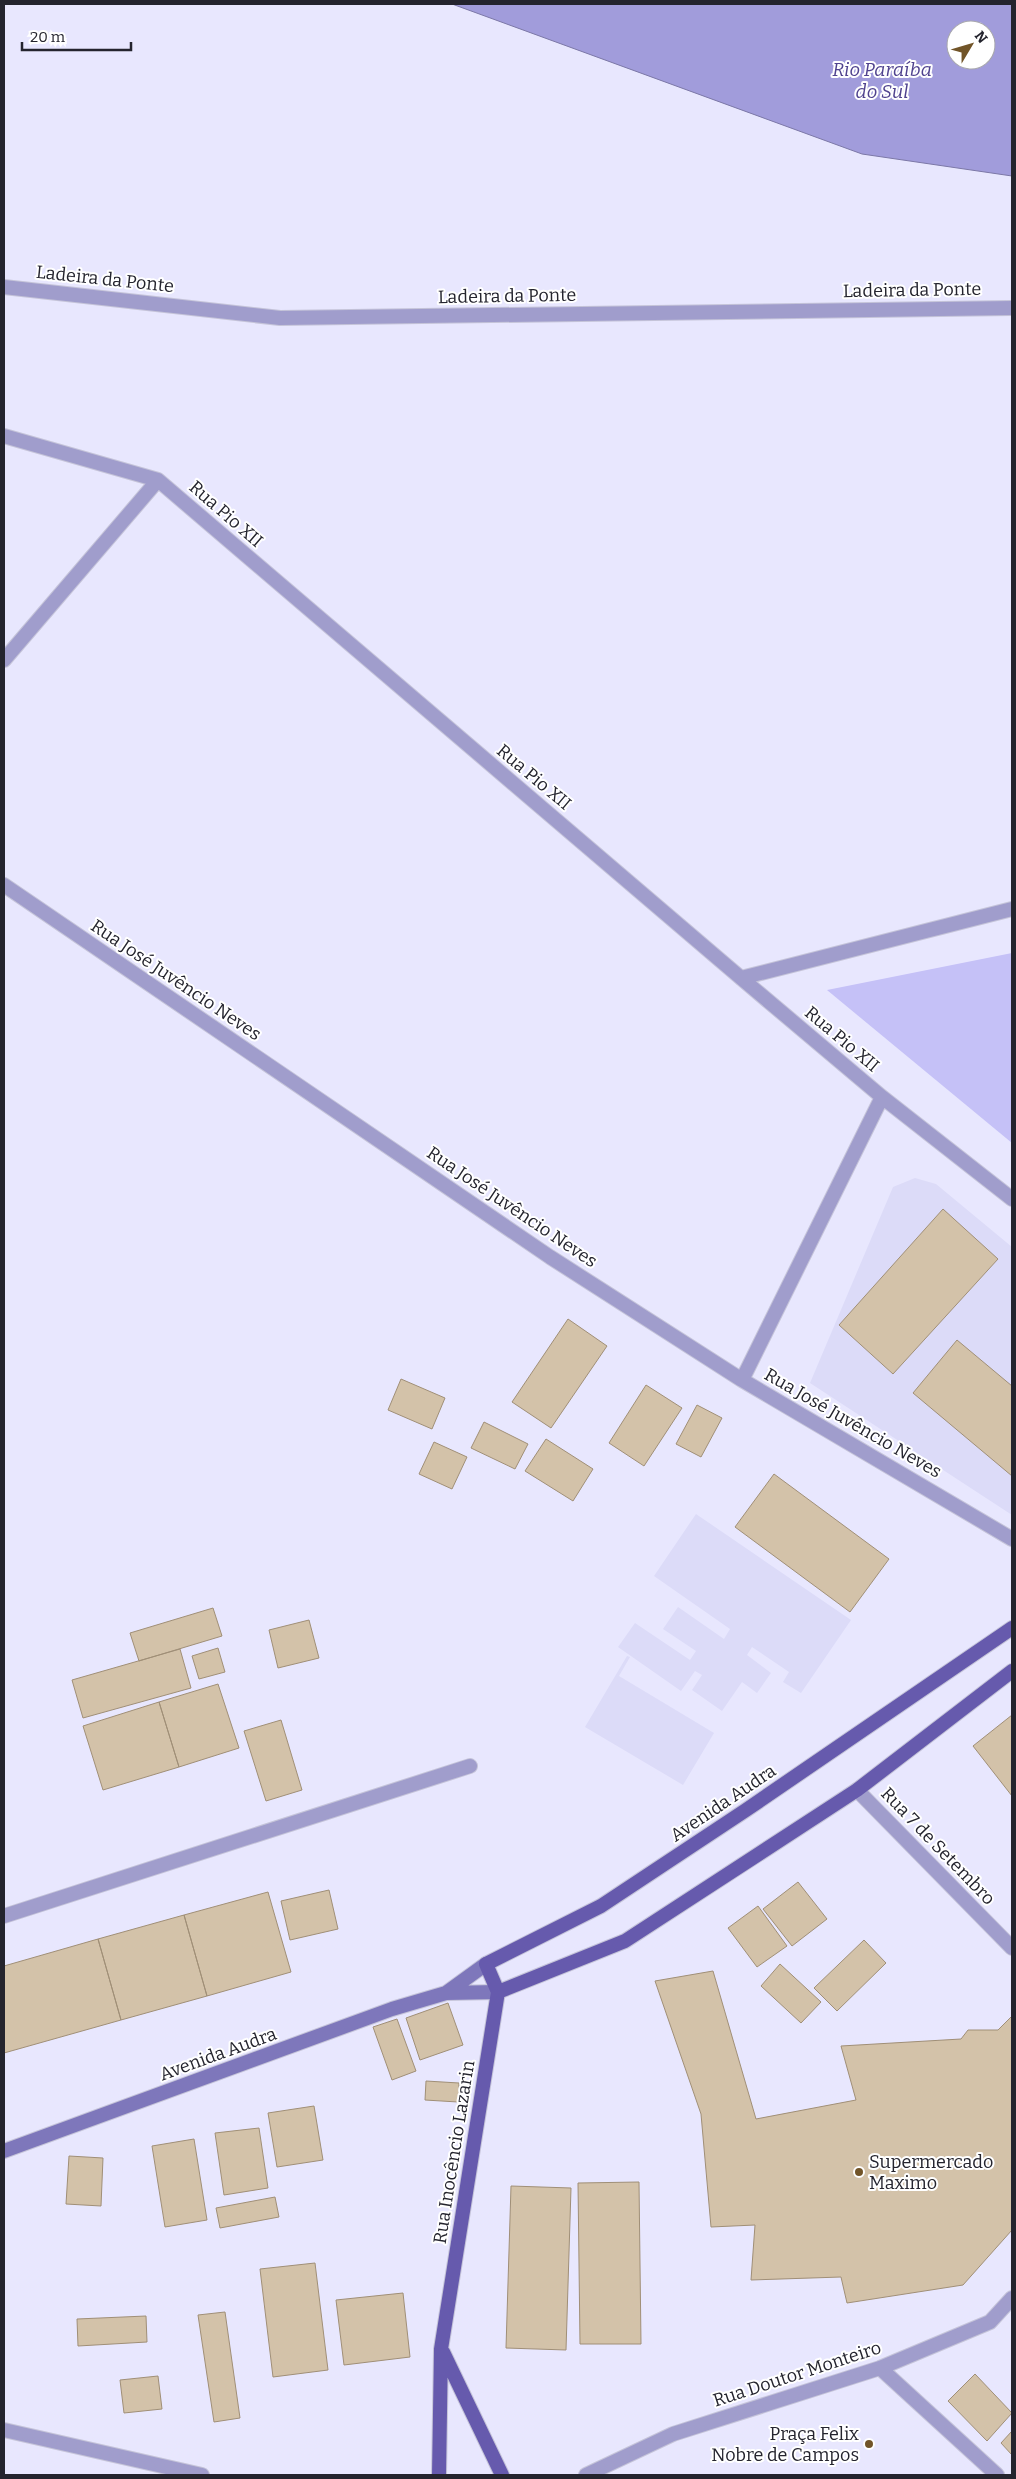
<svg xmlns="http://www.w3.org/2000/svg" width="1016" height="2479" font-family="Bitter,serif">
	<style>
		.built { fill: #dcdbf8 }
		.green { fill: #c5c1f7 }
		.water { fill: #a19cdb; stroke: #7c78a7; fill-rule: evenodd }
		.building { fill: #d3c2a9; stroke: #a08f77 }
		.lines { fill: none; stroke-linecap: round; stroke-linejoin: round }
		.service-casing { stroke: #c5c4d9; stroke-width: 16 }
		.minor-casing { stroke: #c5c4d9; stroke-width: 16 }
		.secondary-casing { stroke: #c5c4d9; stroke-width: 16 }
		.primary-casing { stroke: #c5c4d9; stroke-width: 16 }
		.service { stroke: #a09dcc; stroke-width: 14 }
		.minor { stroke: #a09dcc; stroke-width: 14 }
		.secondary { stroke: #7e77bb; stroke-width: 14 }
		.primary { stroke: #665aad; stroke-width: 14 }
		.poi-dot { fill: #715428; stroke: #fff; stroke-width: 2 }
		.labels { text-anchor: middle; dominant-baseline: central; stroke-width: 4; stroke-linejoin: round; paint-order: stroke }
		.street-label { font-size: 18px; fill: #24242e; stroke: #fff }
		.poi-label { font-size: 18px; fill: #24242e; stroke: #fff; text-anchor: start }
		.water-label { font-size: 19px; font-style: italic; fill: #4f428e; stroke: #fff }
	</style>
	<rect width="100%" height="100%" fill="#e8e7fe"/>
	<path class="built" d="M915,1178l21,6 76,63v268l-202,-132 83,-196z
		M696,1514l155,106 -50,73 -18,-11 6,-10 -37,-25 -5,8 24,18 -14,20 -15,-11 -20,29 -30,-21 10,-15 -7,-4 -14,20 -63,-44 17,-24 55,37 6,-9 -33,-22 15,-22 46,32 6,-10 -76,-53z
		M627,1656l3,1 -11,19 95,57 -31,52 -98,-58z"/>
	<path class="green" d="M1012,953v190l-185,-153z"/>
	<path class="water" d="M452,4h560v172l-150,-22zM956,30h30v30h-30z"/>
	<path class="building" d="M943,1209l55,50 -105,115 -54,-49z
		M568,1319l39,27 -56,82 -39,-26z
		M957,1340l55,46v90l-99,-83z
		M401,1379l44,19 -13,31 -44,-19z
		M646,1385l36,23 -38,58 -35,-23z
		M697,1405l25,13 -21,39 -25,-13z
		M484,1422l44,22 -13,25 -44,-21z
		M546,1439l47,30 -20,32 -48,-30z
		M434,1442l33,15 -15,32 -33,-15z
		M774,1474l115,85 -39,53 -115,-85z
		M213,1608l9,28 -83,25 -9,-28z
		M309,1620l10,38 -41,10 -9,-38z
		M218,1648l7,24 -26,7 -7,-23z
		M180,1649l11,39 -108,30 -11,-38z
		M218,1684l21,64 -60,19 -20,-65z
		M159,1702l20,65 -76,23 -20,-64z
		M1012,1715v81l-39,-50z
		M281,1720l21,70 -36,11 -22,-70z
		M798,1882l29,37 -35,27 -29,-37z
		M329,1890l9,39 -48,11 -9,-39z
		M268,1892l23,80 -84,24 -23,-81z
		M758,1906l29,40 -30,21 -29,-39z
		M184,1915l23,81 -86,24 -23,-81z
		M98,1939l23,81 -117,33v-87z
		M864,1940l22,23 -49,48 -23,-23z
		M780,1964l41,38 -20,21 -40,-37z
		M713,1971l43,148 100,-19 -15,-54 120,-7 7,-9h30l14,-14v214l-49,55 -116,18 -6,-26 -90,3 4,-55 -44,2 -10,-113 -46,-133z
		M448,2003l15,42 -43,15 -14,-42z
		M397,2019l19,52 -24,9 -19,-53z
		M426,2081l33,2 -1,19 -33,-2z
		M314,2106l9,54 -46,7 -9,-54z
		M259,2128l9,60 -44,7 -9,-62z
		M194,2139l13,81 -42,7 -13,-81z
		M69,2156l34,2 -2,48 -35,-2z
		M639,2182l2,162h-61l-2,-161z
		M511,2186l60,2 -5,162 -60,-2z
		M275,2197l4,20 -59,11 -4,-20z
		M315,2263l13,107 -55,7 -13,-108z
		M403,2293l7,64 -66,8 -8,-65z
		M225,2312l15,106 -26,4 -16,-107z
		M146,2316l1,26 -69,4 -1,-27z
		M975,2374l37,39 -25,28 -39,-40z
		M158,2376l4,33 -38,4 -4,-33z
		M1012,2431v24l-11,-12z"/>
	<g class="lines">
		<g class="service-casing">
			<path id="service" d="M4,1916l466,-150"/>
		</g>
		<g class="minor-casing">
			<path id="minor" d="M4,287l276,31 732,-10
				M4,436l154,44 583,498 141,119 130,102
				M4,660l154,-180
				M4,885l546,372 192,123 270,159
				M741,978l271,-69
				M742,1380l140,-283
				M857,1790l155,158
				M880,2368l117,107
				M4,2430l198,45
				M586,2475l87,-41 207,-66 110,-46 22,-24"/>
		</g>
		<g class="secondary-casing">
			<path id="secondary" d="M446,1993l40,-29
				M4,2151l388,-142 54,-16 52,-1"/>
		</g>
		<g class="primary-casing">
			<path id="primary" d="M498,1992l127,-51 232,-151 155,-119
				M443,2352l59,123
				M439,2475l2,-126 57,-357 -12,-28 115,-58 145,-96 266,-182"/>
		</g>
		<use href="#service" class="service"/>
		<use href="#minor" class="minor"/>
		<use href="#secondary" class="secondary"/>
		<use href="#primary" class="primary"/>
	</g>
	<g class="poi-dot">
		<circle cx="859" cy="2172" r="5"/>
		<circle cx="869" cy="2444" r="5"/>
	</g>
	<g class="labels">
		<g class="street-label">
			<text transform="translate(105 279) rotate(6)">Ladeira da Ponte</text>
			<text transform="translate(912 290) rotate(-1)">Ladeira da Ponte</text>
			<text transform="translate(507 296) rotate(-1)">Ladeira da Ponte</text>
			<text transform="translate(226 514) rotate(41)">Rua Pio XII</text>
			<text transform="translate(534 777) rotate(40)">Rua Pio XII</text>
			<text transform="translate(176 980) rotate(34)">Rua José Juvêncio Neves</text>
			<text transform="translate(842 1039) rotate(40)">Rua Pio XII</text>
			<text transform="translate(512 1207) rotate(34)">Rua José Juvêncio Neves</text>
			<text transform="translate(853 1423) rotate(30)">Rua José Juvêncio Neves</text>
			<text transform="translate(723 1803) rotate(-34)">Avenida Audra</text>
			<text transform="translate(938 1846) rotate(46)">Rua 7 de Setembro</text>
			<text transform="translate(218 2054) rotate(-20)">Avenida Audra</text>
			<text transform="translate(454 2152) rotate(-81)">Rua Inocêncio Lazarin</text>
			<text transform="translate(797 2374) rotate(-18)">Rua Doutor Monteiro</text>
		</g>
		<g class="poi-label">
			<text x="869" y="2162">Supermercado<tspan x="869" dy="21">Maximo</tspan></text>
			<text x="859" y="2434" text-anchor="end">Praça Felix<tspan x="859" dy="21">Nobre de Campos</tspan></text>
		</g>
		<g class="water-label">
			<text x="882" y="69">Rio Paraíba<tspan x="882" dy="22">do Sul</tspan></text>
		</g>
	</g>
	<rect width="1016" height="2479" fill="none" stroke="#24242e" stroke-width="10"/>
	<g transform="translate(971 45) rotate(52)"><circle r="24" fill="#ffffff" stroke="#a7a7ab"/>
	<path d="M0-4L9 19L0 12L-9 19Z" fill="#715428"/>
	<text y="-8" font-size="14" font-weight="bold" text-anchor="middle" fill="#24242e">N</text>
	</g>
	<path d="M22 42v8h109v-8" fill="none" stroke="#24242e" stroke-width="2.5"/>
	<text x="30" y="42" font-size="15" fill="#24242e" stroke="#ffffff" stroke-width="4" paint-order="stroke">20 m</text>
</svg>
